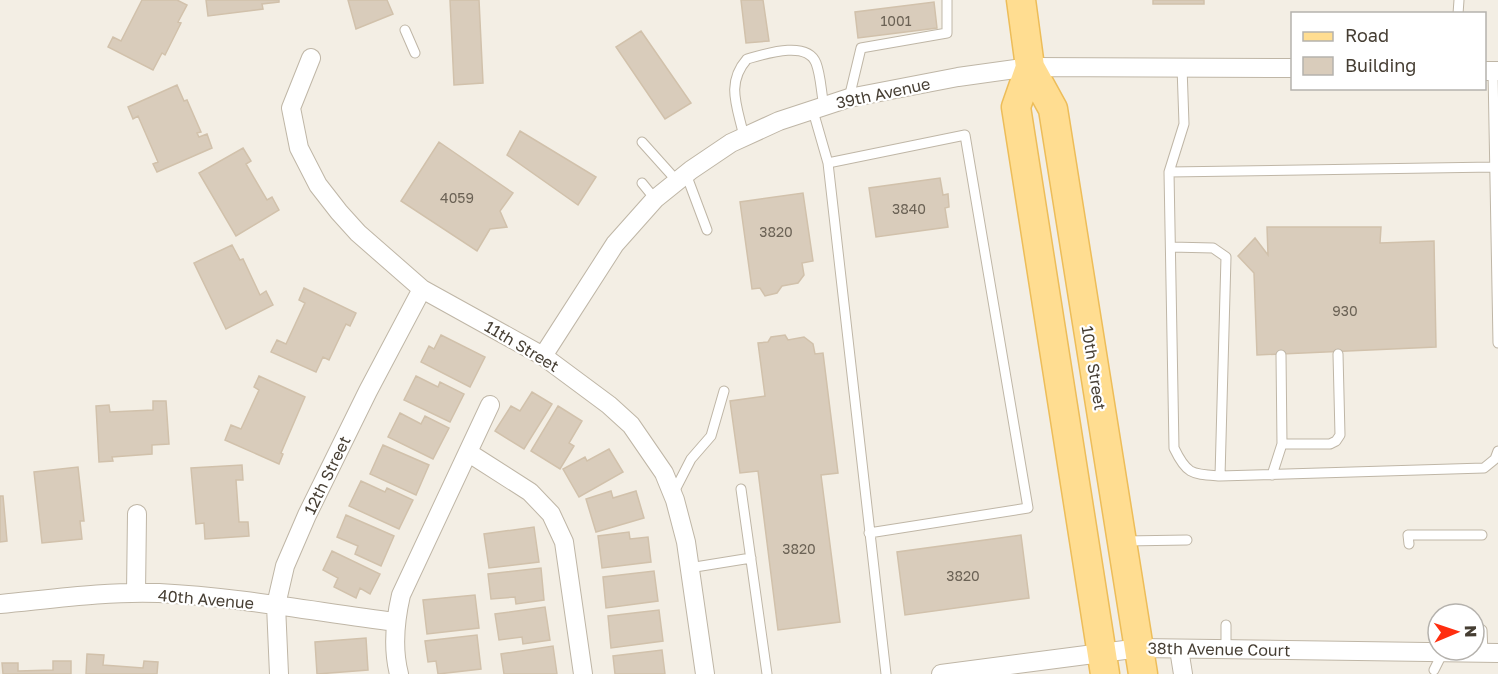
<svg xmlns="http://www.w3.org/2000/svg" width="1498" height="674" font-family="'Golos Text',sans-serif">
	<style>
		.building { fill: #d9ccbb; stroke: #d1c1ab; stroke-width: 1.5 }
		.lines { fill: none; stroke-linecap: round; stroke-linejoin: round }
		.lane-casing { stroke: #bfb6a6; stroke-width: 11 }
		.street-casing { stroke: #bfb6a6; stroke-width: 20 }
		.primary-casing { stroke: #edbd59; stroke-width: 31 }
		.lane { stroke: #fff; stroke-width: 9 }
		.street { stroke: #fff; stroke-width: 18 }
		.primary { stroke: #ffdd91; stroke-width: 28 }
		.labels { text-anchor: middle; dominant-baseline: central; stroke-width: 4.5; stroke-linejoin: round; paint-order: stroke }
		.number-label { font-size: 14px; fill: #6b6255 }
		.street-label { font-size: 16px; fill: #463e33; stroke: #fff }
	</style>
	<rect width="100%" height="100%" fill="#f3eee4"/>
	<path class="building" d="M142,0h35l10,5 -9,17 3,1 -16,32 -3,-2 -9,17 -45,-23 5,-10 8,4z
		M206,0h73v2l-17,2 1,5 -55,7z
		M348,0h39l6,14 -37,15z
		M450,0h29l4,83 -29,2z
		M741,0h22l6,41 -23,2z
		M1153,0h51v4h-51z
		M934,2l3,26 -79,10 -3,-26z
		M641,31l50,72 -26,16 -49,-72z
		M177,85l7,16 3,-1 14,32 -4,1 2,4 8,-3 5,14 -55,24 -4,-8 5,-2 -20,-46 -5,3 -5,-12z
		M520,131l76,46 -18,28 -71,-50z
		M439,142l74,51 -13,18 7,16 -17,2 -13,22 -76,-50z
		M243,148l8,13 -5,3 21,36 5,-3 7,13 -43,26 -37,-63z
		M940,178l3,17 5,-1 1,13 -4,1 3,19 -72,10 -7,-49z
		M803,193l10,68 -11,2 2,12 -6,8 -16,3 -5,7 -12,3 -5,-8 -8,1 -12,-87z
		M1267,227h114l-1,16 54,-2 2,106 -179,8 -3,-82 -16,-17 17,-18 13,17z
		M232,245l8,15 3,-1 17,36 6,-4 7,14 -47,24 -32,-66z
		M304,288l52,25 -6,13 -4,-2 -17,36 -6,-3 -7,15 -45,-20 6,-12 9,4 19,-41 -6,-3z
		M441,335l44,22 -15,30 -49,-25 8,-16 5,3z
		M785,335l3,5 16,-3 9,7 2,10 8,-1 15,120 -17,2 19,147 -62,8 -20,-159 -18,2 -10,-72 35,-5 -7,-53 10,-1 3,-5z
		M259,376l46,21 -24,56 2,1 -4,10 -54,-24 6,-15 10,4 18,-39 -5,-3z
		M416,376l22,11 2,-5 24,12 -14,28 -46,-22z
		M532,392l20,12 -28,45 -29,-18 16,-25 9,5z
		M153,401h13l3,43 -17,1v9l-40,3 1,4 -14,1 -3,-56 13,-1 1,7 43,-2z
		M558,406l24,15 -13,22 5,3 -14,23 -29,-18z
		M400,413l21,11 4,-8 24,12 -16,31 -45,-22z
		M383,445l46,20 -13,30 -46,-21z
		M609,449l14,23 -44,25 -16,-28 22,-12 2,4z
		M242,465l1,15h-7l3,42h9l1,14 -44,3 -1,-16 -8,1 -5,-56z
		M78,467l6,54h-4l2,18 -40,4 -8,-71z
		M361,481l24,11 2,-4 26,12 -14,29 -50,-23z
		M611,491l2,7 23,-7 8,27 -48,14 -10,-33z
		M0,496h3l4,45 -7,1z
		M346,515l48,21 -13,30 -26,-12 3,-8 -21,-9z
		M534,527l5,35 -50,6 -5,-34z
		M629,532l1,7 18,-2 3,25 -49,6 -4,-32z
		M1021,535l8,63 -124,17 -8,-63z
		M332,551l48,23 -10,20 -10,-6 -4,10 -22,-11 4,-9 -15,-8z
		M541,568l3,32 -28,4 -1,-7 -24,2 -3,-25z
		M654,571l4,30 -52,7 -3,-31z
		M475,595l4,33 -52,6 -4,-34z
		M545,607l5,33 -27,4 -1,-7 -23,3 -4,-26z
		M659,610l4,31 -52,7 -3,-32z
		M477,635l4,34 -43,5 -2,-13 -8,1 -3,-21z
		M366,638l2,32 -51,4 -2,-32z
		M553,646l4,28h-53l-3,-20z
		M662,650l3,24h-50l-2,-18z
		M87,654l17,1 -1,10 40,3 1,-7 14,1 -1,12h-71z
		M53,661h18v13h-68l-1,-11h16v8l35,-1z"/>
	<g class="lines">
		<g class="lane-casing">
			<path id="lane" d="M1458,14l1,-14
				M405,30l10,23
				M1182,67l2,57 -15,48 5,276c13,27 18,26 46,28l264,-8 11,-9 3,-8
				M1493,71l5,272
				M849,98l12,-50 86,-15v-33
				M813,111l15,52 58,511
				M744,137c-6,-29 -19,-53 3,-78 18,-5 60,-19 69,4 5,13 5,29 8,43
				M642,142l35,39
				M828,163l137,-28 63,373 -159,25
				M1169,172l325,-5
				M686,174l21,56
				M642,183l13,16
				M1171,247l42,1 13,9 -6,219
				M1282,444h48l6,-3 4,-6 -2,-81
				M1272,475l10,-31 -1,-89
				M741,489l26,185
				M673,494l18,-35 20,-23 13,-45
				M1125,541l62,-1
				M1409,544l-1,-9h74
				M689,568l62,-10
				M1226,625v24
				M1482,630l1,23
				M1434,670l9,-18"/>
		</g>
		<g class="street-casing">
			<path id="street" d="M311,58l-20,50 8,40 19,37 21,27 19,21 64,56 121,67 66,49 22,20 33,48 11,27 11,42 19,132
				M1484,71h14
				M543,356l72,-112 40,-45 36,-29 40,-27 48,-22 70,-23 109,-21 72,-10 262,1
				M469,453l61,39 21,22 13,28 19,132
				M136,593l1,-79
				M0,604c52,-5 107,-13 159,-11 79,4 158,19 236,29
				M1179,649l4,25
				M279,674l-3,-69 9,-39 22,-51 61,-124 54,-102
				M399,674c-7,-27 -4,-53 2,-79l89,-190
				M941,674l199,-26 358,5"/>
		</g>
		<g class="primary-casing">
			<path id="primary" d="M1021,0l9,67 23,42 90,565
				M1030,67l-14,40 89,567"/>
		</g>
		<use href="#lane" class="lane"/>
		<use href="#street" class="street"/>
		<use href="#primary" class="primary"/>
	</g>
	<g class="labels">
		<g class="number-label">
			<text x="896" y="20">1001</text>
			<text x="457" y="197">4059</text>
			<text x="909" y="208">3840</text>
			<text x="776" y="231">3820</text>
			<text x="1345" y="310">930</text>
			<text x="799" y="548">3820</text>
			<text x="963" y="575">3820</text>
		</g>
		<g class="street-label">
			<text transform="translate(883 93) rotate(-12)">39th Avenue</text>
			<text transform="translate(522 346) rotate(31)">11th Street</text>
			<text transform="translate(1094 368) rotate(81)">10th Street</text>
			<text transform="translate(327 475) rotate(-64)">12th Street</text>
			<text transform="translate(206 599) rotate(5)">40th Avenue</text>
			<text transform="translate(1219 649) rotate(1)">38th Avenue Court</text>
		</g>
	</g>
	<rect x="1291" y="12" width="195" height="78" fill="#ffffff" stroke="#b5b2ad" stroke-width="1.5"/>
	<rect x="1303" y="32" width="30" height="9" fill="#ffdd91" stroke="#b5b2ad" stroke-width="1.5"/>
	<text x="1345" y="42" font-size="18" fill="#463e33">Road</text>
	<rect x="1303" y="57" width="30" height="18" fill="#d9ccbb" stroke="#b5b2ad" stroke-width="1.5"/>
	<text x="1345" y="72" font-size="18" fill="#463e33">Building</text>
	<g transform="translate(1456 632) rotate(88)"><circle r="28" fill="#ffffff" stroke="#b5b2ad" stroke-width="1.5"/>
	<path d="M0-4.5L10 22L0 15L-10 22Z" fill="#ff2e0f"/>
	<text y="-9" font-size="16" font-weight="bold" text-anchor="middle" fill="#463e33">N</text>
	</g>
</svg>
